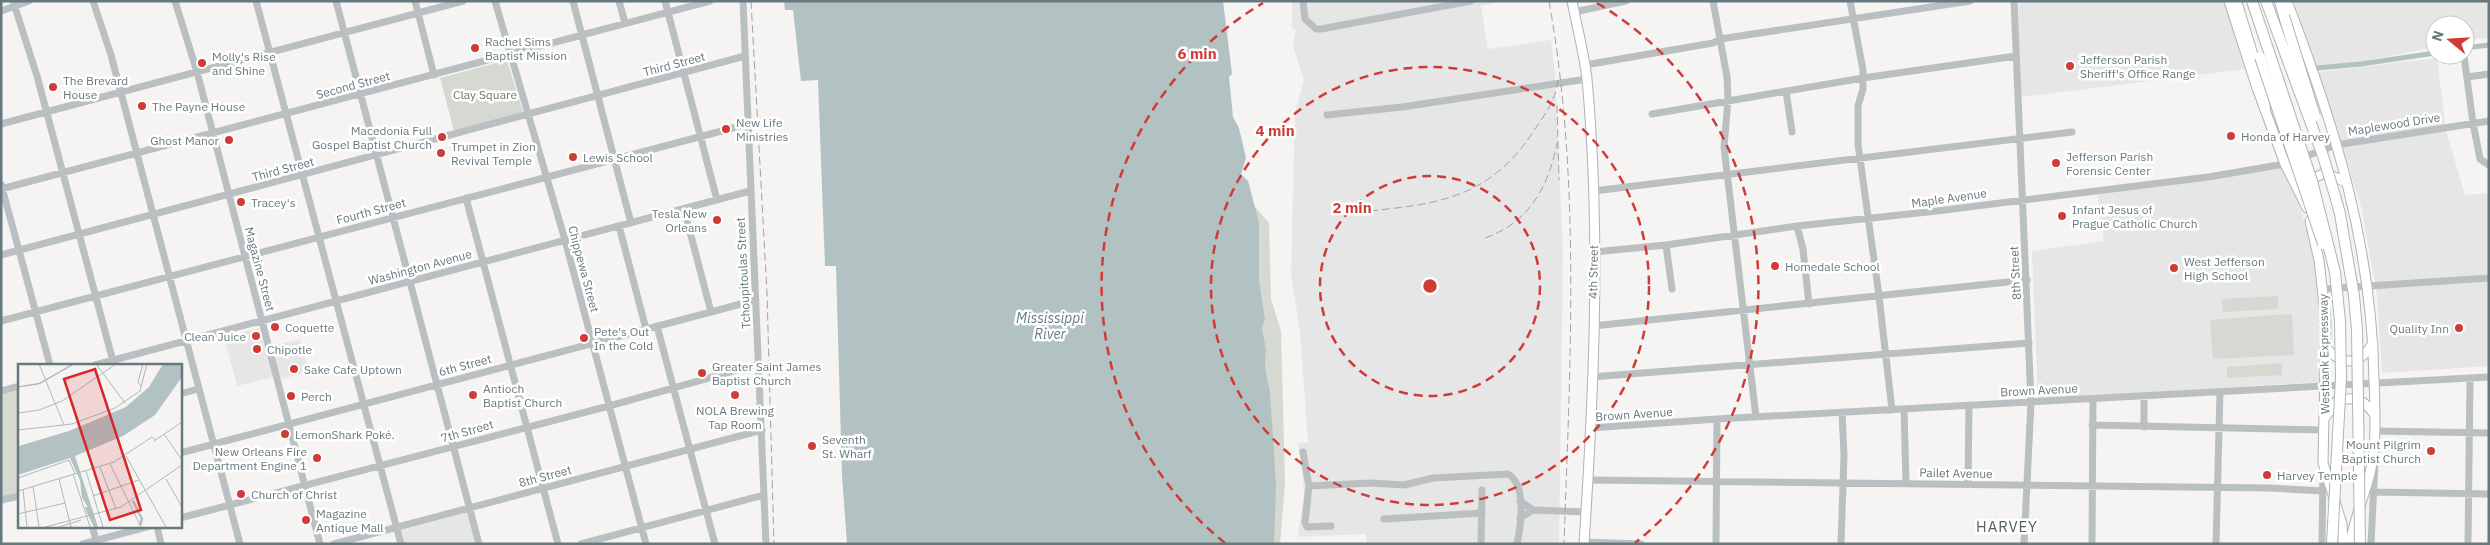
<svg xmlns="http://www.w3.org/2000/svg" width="2490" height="545" font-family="'IBM Plex Sans',sans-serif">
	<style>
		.built { fill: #e5e6e5 }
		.green { fill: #d5d9d1 }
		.water { fill: #b2c1c2 }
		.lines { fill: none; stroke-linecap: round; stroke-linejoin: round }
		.canal { stroke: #b2c1c2; stroke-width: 5 }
		.major-casing { stroke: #aeb3b5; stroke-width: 11 }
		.highway-casing { stroke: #b0b4b6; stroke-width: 12 }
		.minor { stroke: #babfc1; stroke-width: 7 }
		.major { stroke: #fff; stroke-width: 9 }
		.highway { stroke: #fff; stroke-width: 10 }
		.rail { stroke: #9ca4a7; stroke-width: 1; stroke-dasharray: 8 4; stroke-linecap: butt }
		.highway-bridge-casing { stroke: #b0b4b6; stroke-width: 12; stroke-linecap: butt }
		.highway-bridge { stroke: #fff; stroke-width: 10 }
		.ring { fill: none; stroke: #cf3b37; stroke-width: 2.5; stroke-dasharray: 9 6 }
		.poi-dot { fill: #cf3b37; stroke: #fff; stroke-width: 2 }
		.labels { text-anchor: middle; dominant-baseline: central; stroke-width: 5; stroke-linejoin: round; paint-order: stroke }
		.poi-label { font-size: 12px; fill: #67797f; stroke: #fff; text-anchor: start }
		.street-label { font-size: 12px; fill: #67797f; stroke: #fff }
		.park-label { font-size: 12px; fill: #6c7765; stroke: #fff }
		.water-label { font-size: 14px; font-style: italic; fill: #637b7c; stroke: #fff }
		.quarter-label { font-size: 15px; letter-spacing: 1px; fill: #546165; stroke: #fff }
		.inset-river { fill: none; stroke: #b2c1c2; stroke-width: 2.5 }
		.inset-road { fill: none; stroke: #afb8ba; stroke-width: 1 }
		.view { fill: #d62828; fill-opacity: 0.15; stroke: #d62828; stroke-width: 2.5 }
		.inset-edge { fill: none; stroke: #67797f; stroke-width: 2.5 }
		.centre { fill: #cf3b37; stroke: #fff; stroke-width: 2.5 }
		.ring-label { font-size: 15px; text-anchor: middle; font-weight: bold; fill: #cf3b37; stroke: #fff; stroke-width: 5; stroke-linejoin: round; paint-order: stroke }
	</style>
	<rect width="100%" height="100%" fill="#f5f4f2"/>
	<path class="built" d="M1292,1h213l-24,5 7,43 63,-9 4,35 8,178 -4,291h-193v-10l-68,3 6,-46 -6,-48h10l-8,-112 -9,-56 4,-162 9,-33 -11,-34 3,-16 -4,-2z
		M2018,1h206l21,68 -224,28z
		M2294,1h195v36l-24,4v-16h-30v22l-79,16 -40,4z
		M2437,58l9,73 19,64 24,-2v173l-107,7 -5,-78 -16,-89 -43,-134z
		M2288,166l24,83 6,36 4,50 -2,47 -282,17 -6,-148 72,-10 -7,-47z
		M259,328l6,19 35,-8 9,33 -28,7 -1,-4 -43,11 -13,-49z
		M467,512l8,32h-70l-4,-14z"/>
	<path class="green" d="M507,60l16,52 -69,19 -14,-53z
		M1254,206l15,17 2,76 10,32 4,152 -5,61h-6l-2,-115 -2,-37 -5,-25 1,-18 -4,-21 3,-9 -6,-40v-57z
		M2278,296v13l-55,3 -1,-13z
		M2289,314l3,1 2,40 -81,4 -3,-39z
		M2282,363v12l-55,3v-11z
		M19,389v103l-18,5v-104z"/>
	<path class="water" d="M784,1h439l9,73 -3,3 4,40 6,11 7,30 -5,16 7,7 11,41v57l6,40 -3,9 4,21 -1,18 5,25 6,93 -2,59h-427l-5,-69 -6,-209h-11l-7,-186 -17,1 -8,-71h-8z"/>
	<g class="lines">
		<path class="canal" d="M2465,48l24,-3
			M2317,68l44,-4 74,-11"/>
		<g class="major-casing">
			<path id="major" d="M1572,1c5,26 12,52 15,78 14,154 7,311 -3,465
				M2229,1l28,87 28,76 22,44
				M2287,1c48,125 85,244 87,379 1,23 2,46 0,68 -2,33 -19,64 -24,96
				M2307,184l2,-4 16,-7 21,9
				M2310,221l9,39 7,62 -3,141 19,61 1,20
				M2326,348c17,19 34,17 47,-5
				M2326,416l11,-15c17,-6 30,0 38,15"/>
		</g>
		<g class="highway-casing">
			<path id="highway" d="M2236,1l26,85 3,23
				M2280,1l4,15
				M2336,199l4,15"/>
		</g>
		<path class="minor" d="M13,1l24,75 77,289
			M93,1l18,54 129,489
			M175,1l22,71 123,472
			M256,1l145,543
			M336,1l143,543
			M415,1l19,74
			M495,1l70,239 81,304
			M573,1l58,222
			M619,1l6,22
			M665,1l52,199
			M743,1l23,543
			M1303,1l2,18 11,10h5l150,-28
			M1713,1l14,76 1,23 -4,47 32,270
			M1850,1l13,69v19l-5,17v38l21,152 13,114
			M2014,1l17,401 -7,142
			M1,11l28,-10
			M1574,12l52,-11
			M2464,56l9,67 7,36 9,6
			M1585,65l128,-22 7,-4 250,-38
			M2467,77l22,-3
			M1786,91l6,41
			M1652,114l211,-36 153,-22
			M1327,115l75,-8 185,-28
			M1,124l462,-123
			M1,184l49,181
			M1,189l709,-188
			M1594,191l478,-59
			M466,198l92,346
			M684,209l27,103
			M619,226l27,103
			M1797,226l6,23 6,55
			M1666,245l6,44
			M1594,252l72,-7 131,-19 140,-15 271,-34 77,-13 51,-19 153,-24
			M1,255l744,-199
			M2324,289l165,-11
			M1,321l747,-197
			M657,326l58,218
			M1593,326l434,-46
			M95,365l655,-174
			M1591,377l438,-34
			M1,391l18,-5
			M180,394l18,-5
			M2144,396v31
			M1904,409l2,74
			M2092,425l233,5
			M1590,428l127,-9 772,-42
			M2375,431l114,2
			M1303,452l6,34 -4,36 2,5 24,-1
			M180,453l576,-153
			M1589,480l680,8 53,3
			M1968,484l1,-79
			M1309,486l61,-3 34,2 29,-7 75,-4c19,11 13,51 9,70
			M2374,492l115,2
			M1,500l18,-4
			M1533,510l53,2
			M180,518l429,-112 150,-42
			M1520,518l13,-8 -13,-9
			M1384,519l98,-6
			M92,526l5,17
			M157,526l4,18
			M1584,542l57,2
			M83,544l67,-18
			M334,544l428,-114
			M581,544l183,-49
			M1481,544l1,-54
			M1716,544l1,-125
			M1841,544l3,-88 -2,-44
			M2092,544l1,-145
			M2216,544l4,-152
			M2322,544l1,-75
			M2371,544l4,-82
			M2468,544l2,-166"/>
		<use href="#major" class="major"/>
		<use href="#highway" class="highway"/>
		<path class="rail" d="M751,1l16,292 7,251
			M1549,1c32,178 21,363 15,543
			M1557,105l2,75
			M1334,215c84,-11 148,-5 199,-83 11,-16 23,-32 25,-52
			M1485,238c44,-15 64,-52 72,-95"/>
		<g class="highway-bridge-casing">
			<path id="highway-bridge" d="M2252,1l60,180 23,91 5,49 1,57 -9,166
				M2266,1l57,155 13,43
				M2284,16l31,100
				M2260,57l63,187
				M2340,214l14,82 3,34 3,214"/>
		</g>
		<use href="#highway-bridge" class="highway-bridge"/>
	</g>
	<g class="ring">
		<circle cx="1430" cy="286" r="110"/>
		<circle cx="1430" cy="286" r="219"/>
		<path d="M1225 543A329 329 0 0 1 1263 3M1597 3A329 329 0 0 1 1635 543"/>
	</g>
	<g class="poi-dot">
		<circle cx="475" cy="48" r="5"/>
		<circle cx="202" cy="63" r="5"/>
		<circle cx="2070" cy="66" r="5"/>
		<circle cx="53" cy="87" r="5"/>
		<circle cx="142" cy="106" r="5"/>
		<circle cx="726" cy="129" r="5"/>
		<circle cx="2231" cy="136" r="5"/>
		<circle cx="442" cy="137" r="5"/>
		<circle cx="229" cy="140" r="5"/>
		<circle cx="441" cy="153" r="5"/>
		<circle cx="573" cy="157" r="5"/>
		<circle cx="2056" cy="163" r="5"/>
		<circle cx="241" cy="202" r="5"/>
		<circle cx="2062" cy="216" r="5"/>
		<circle cx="717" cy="220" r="5"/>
		<circle cx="1775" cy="266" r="5"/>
		<circle cx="2174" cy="268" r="5"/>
		<circle cx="275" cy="327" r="5"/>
		<circle cx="2459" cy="328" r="5"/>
		<circle cx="256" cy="336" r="5"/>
		<circle cx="584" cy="338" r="5"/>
		<circle cx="257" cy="349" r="5"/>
		<circle cx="294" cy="369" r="5"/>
		<circle cx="702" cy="373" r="5"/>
		<circle cx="473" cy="395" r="5"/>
		<circle cx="735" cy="395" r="5"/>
		<circle cx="291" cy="396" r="5"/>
		<circle cx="285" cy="434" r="5"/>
		<circle cx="812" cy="446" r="5"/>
		<circle cx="2431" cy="451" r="5"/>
		<circle cx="317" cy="458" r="5"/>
		<circle cx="2267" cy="475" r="5"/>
		<circle cx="241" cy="494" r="5"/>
		<circle cx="306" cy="520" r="5"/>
	</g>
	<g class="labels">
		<g class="poi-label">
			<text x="485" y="41">Rachel Sims<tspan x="485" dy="14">Baptist Mission</tspan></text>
			<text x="212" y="56">Molly's Rise<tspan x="212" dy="14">and Shine</tspan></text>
			<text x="2080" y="59">Jefferson Parish<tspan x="2080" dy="14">Sheriff's Office Range</tspan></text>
			<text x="63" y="80">The Brevard<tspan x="63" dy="14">House</tspan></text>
			<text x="152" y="106">The Payne House</text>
			<text x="736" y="122">New Life<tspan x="736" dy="14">Ministries</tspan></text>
			<text x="432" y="130" text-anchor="end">Macedonia Full<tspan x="432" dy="14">Gospel Baptist Church</tspan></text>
			<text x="2241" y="136">Honda of Harvey</text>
			<text x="219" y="140" text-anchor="end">Ghost Manor</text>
			<text x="451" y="146">Trumpet in Zion<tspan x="451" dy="14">Revival Temple</tspan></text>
			<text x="2066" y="156">Jefferson Parish<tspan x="2066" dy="14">Forensic Center</tspan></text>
			<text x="583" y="157">Lewis School</text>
			<text x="251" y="202">Tracey's</text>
			<text x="2072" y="209">Infant Jesus of<tspan x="2072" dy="14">Prague Catholic Church</tspan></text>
			<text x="707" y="213" text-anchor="end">Tesla New<tspan x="707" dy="14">Orleans</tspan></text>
			<text x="2184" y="261">West Jefferson<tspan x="2184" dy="14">High School</tspan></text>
			<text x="1785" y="266">Homedale School</text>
			<text x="285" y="327">Coquette</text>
			<text x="2449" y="328" text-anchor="end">Quality Inn</text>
			<text x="594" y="331">Pete's Out<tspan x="594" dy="14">In the Cold</tspan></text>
			<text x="246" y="336" text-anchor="end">Clean Juice</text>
			<text x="267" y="349">Chipotle</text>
			<text x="712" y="366">Greater Saint James<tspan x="712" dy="14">Baptist Church</tspan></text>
			<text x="304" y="369">Sake Cafe Uptown</text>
			<text x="483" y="388">Antioch<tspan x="483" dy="14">Baptist Church</tspan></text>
			<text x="301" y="396">Perch</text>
			<text x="735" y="410" text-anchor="middle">NOLA Brewing<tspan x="735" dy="14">Tap Room</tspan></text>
			<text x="295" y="434">LemonShark Poké.</text>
			<text x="822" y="439">Seventh<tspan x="822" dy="14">St. Wharf</tspan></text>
			<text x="2421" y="444" text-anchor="end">Mount Pilgrim<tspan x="2421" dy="14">Baptist Church</tspan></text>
			<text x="307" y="451" text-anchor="end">New Orleans Fire<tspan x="307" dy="14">Department Engine 1</tspan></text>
			<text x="2277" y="475">Harvey Temple</text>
			<text x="251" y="494">Church of Christ</text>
			<text x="316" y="513">Magazine<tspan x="316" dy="14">Antique Mall</tspan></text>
		</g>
		<g class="street-label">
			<text transform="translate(674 64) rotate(-15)">Third Street</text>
			<text transform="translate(353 85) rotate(-15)">Second Street</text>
			<text transform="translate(2394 124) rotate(-9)">Maplewood Drive</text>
			<text transform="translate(283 169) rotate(-15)">Third Street</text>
			<text transform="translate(1949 198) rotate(-8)">Maple Avenue</text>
			<text transform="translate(371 211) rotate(-15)">Fourth Street</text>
			<text transform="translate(420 267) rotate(-15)">Washington Avenue</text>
			<text transform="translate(260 269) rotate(75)">Magazine Street</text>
			<text transform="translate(584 269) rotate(75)">Chippewa Street</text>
			<text transform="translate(1593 272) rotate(-89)">4th Street</text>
			<text transform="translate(743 273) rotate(-93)">Tchoupitoulas Street</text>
			<text transform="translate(2015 273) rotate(-93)">8th Street</text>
			<text transform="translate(2324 354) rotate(-91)">Westbank Expressway</text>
			<text transform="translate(465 365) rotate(-15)">6th Street</text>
			<text transform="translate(2039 390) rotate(-3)">Brown Avenue</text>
			<text transform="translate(1634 414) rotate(-4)">Brown Avenue</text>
			<text transform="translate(467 431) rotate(-16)">7th Street</text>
			<text transform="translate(1956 473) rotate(1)">Pailet Avenue</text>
			<text transform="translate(545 476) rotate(-15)">8th Street</text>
		</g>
		<g class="park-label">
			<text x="485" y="94">Clay Square</text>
		</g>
		<g class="water-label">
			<text x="1050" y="318">Mississippi<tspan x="1050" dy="16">River</tspan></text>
		</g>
		<g class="quarter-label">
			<text x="2007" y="526">HARVEY</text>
		</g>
	</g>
	<g transform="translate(18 364)">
		<rect width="164" height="164" fill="#f5f4f2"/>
		<path d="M145,0h19v13l-27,38 -32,21 -48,20 23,71h-4l-8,-16 -1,-4h3l-6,-9 -2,-18 -10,-22 -52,17 1,-29 50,-15 57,-24 23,-20z" fill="#b2c1c2"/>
		<path class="inset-river" d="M115,137l9,18 -2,6"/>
		<path class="inset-road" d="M21,0l25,61M78,0l29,39M123,22l-3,-4 5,-18M0,23l23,-4 33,-19M0,23l20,-3 35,-20M0,49l21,-3 23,-9 54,-37M0,66l54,-6 43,-16 25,-17 7,-27M146,70l18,26M136,77l28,-19M108,92l40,71M92,100l31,63M82,103l16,42M68,107l17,56M55,110l17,53M0,114l51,-18 6,14M41,115l12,48M148,115l16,28M15,122l6,41M5,125l4,38M0,127l96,-29 38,-25 3,3M75,132l46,-16M0,150l47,-11M27,163l76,-20 61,-42M41,163l22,-7"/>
		<path class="view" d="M77,5l46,141 -31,10 -46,-141z"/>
		<rect width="164" height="164" class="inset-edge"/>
	</g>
	<circle cx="1430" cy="286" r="8" class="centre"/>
	<g class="ring-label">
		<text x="1197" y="59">6 min</text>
		<text x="1275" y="136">4 min</text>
		<text x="1352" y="213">2 min</text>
	</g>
	<rect width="2490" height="545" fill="none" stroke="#67797f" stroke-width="5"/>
	<g transform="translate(2450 40) rotate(288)"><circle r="24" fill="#ffffff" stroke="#c2c9cc"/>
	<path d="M0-4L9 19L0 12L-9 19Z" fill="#cf3b37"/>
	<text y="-8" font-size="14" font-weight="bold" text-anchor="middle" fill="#67797f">N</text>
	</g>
</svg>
